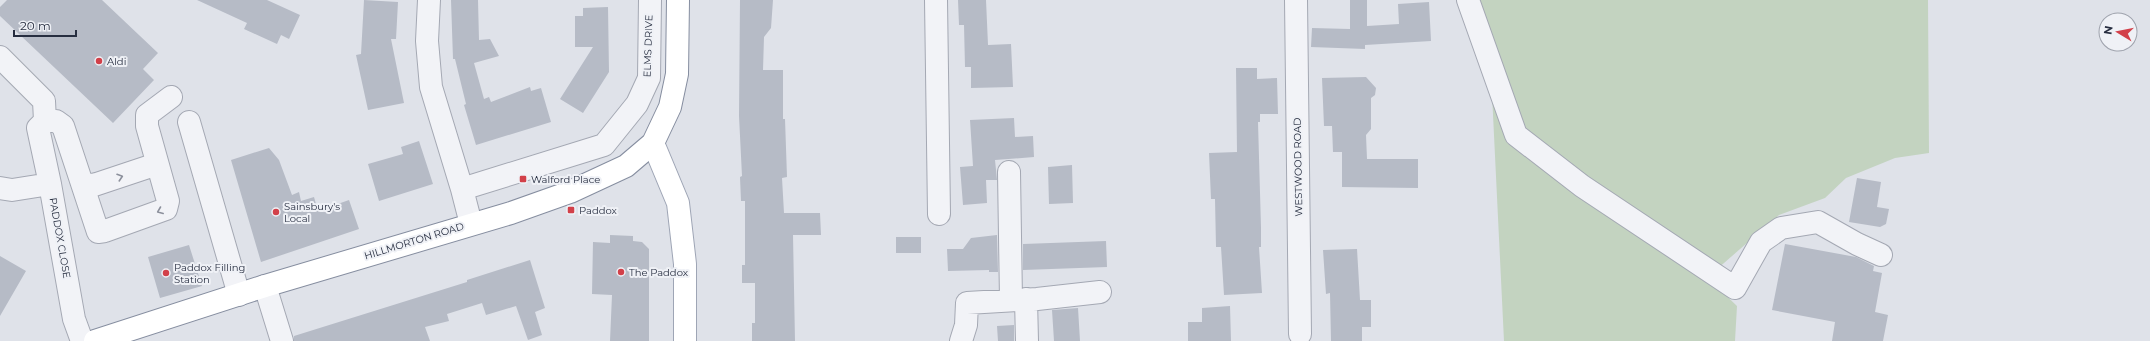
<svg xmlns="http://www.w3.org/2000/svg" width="2150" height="341" font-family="Montserrat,sans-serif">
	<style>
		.green { fill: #c3d3c0 }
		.building { fill: #b6bbc6 }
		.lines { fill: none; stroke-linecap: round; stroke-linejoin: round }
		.minor-casing { stroke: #a4a8b3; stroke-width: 24 }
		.major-casing { stroke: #9ea5b5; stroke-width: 24 }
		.highway-casing { stroke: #868ea0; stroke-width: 24 }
		.minor { stroke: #f2f3f7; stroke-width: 22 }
		.major { stroke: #fff; stroke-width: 22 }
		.highway { stroke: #fff; stroke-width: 22 }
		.oneway { stroke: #8c909c }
		.poi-dot { fill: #d24049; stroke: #eff1f6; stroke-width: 1.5 }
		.labels { text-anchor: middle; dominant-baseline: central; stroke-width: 4; stroke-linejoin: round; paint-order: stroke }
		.street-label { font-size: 10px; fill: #272e40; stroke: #eff1f6 }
		.poi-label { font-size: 10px; fill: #272e40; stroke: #eff1f6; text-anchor: start }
	</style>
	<rect width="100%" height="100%" fill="#dfe2e9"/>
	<path class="green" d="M1458,0h470l1,153 -34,5 -49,20 -21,20 -46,17 -63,55 -5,11 26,25 -2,35h-231l-12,-247z"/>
	<path class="building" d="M7,0h95l56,53 -15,16 11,11 -41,43 -113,-107v-9z
		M197,0h70l33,15 -11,24 -8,-4 -4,9 -33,-15 3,-6z
		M364,0l34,2 -2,37h-5l13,64 -36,7 -12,-55 5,-1z
		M451,0h27l1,40 11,-1 9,17 -25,7 10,36 5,-2 2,5 39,-15 1,4 10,-3 10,34 -75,23 -12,-40 2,-1 -11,-45h-2z
		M740,0h33l-2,28 -7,9 -1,33h20v49h2l2,58 -5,1 2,35h36l1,22h-28l2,106h-43v-18h3v-40h-13v-18h3v-64h-4l-1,-24 2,-1 -3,-60z
		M958,0h28l2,45 23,-1 2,43 -42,1v-21h-6l-1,-42h-5z
		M1350,0h17v26l32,-2 -1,-20 31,-2 2,39 -66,4v4l-54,-2 1,-19 38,1z
		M608,7l1,65 -26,41 -23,-14 33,-52h-18v-31h8v-8z
		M1236,68h21v11l20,-1 1,36h-18v8h-2l3,106v19h-2l3,46 -38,2 -3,-48h-5l-1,-48h-4l-2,-46 28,-1z
		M1366,77l10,11 -1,7 -4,3v31l-5,6 1,24h51v29l-76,-1v-35h-9l-1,-26h-8l-2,-48z
		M1014,118l1,19 18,-1 1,21 -39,3 2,20h-11l1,23 -24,2 -3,-38 13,-1 -3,-46z
		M419,141l14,43 -54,17 -11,-37 35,-10 -2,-7z
		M269,148l10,12 13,35 7,-3 2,9 13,-4 4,14 31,-11 10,29 -98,33 -30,-102z
		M1072,165l1,38 -24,1 -1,-37z
		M1857,178l24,4 -4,25 12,2 -3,15 -6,3 -31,-5z
		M610,235l23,1v5l9,1 7,7v92h-39l2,-46 -20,-1 1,-52 17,1z
		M997,235l1,37h-9v-2l-41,1 -1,-22h16l8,-11z
		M896,237h25v16h-25z
		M1106,241l1,26 -84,3v-26z
		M1785,244l71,13 18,9 -1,5 9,2 -7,39 13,3 -5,26h-51l3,-19 -63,-12z
		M189,245l13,41 -42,12 -12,-41z
		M1357,249l3,51h11v27h-9v14h-31l-1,-48 -4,1 -3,-44z
		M0,256l26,15 -26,45z
		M530,260l15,48 -10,4 7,23 -14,5 -12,-34 -30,9 -4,-12 -35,11 2,7 -24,6 5,14h-136v-5l173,-54v-2z
		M1230,306l1,35h-43v-19h14v-14z
		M1078,308l2,33h-26l-2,-31z
		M1014,325v16h-16l-1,-15z"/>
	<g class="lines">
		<g class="minor-casing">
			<path id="minor" d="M429,0l-2,41 4,46 31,102 9,35
				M936,0l3,214
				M1296,0l4,334
				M1468,0l48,135 66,51 153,102 26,-46 20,-14 37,-6 39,22 24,11
				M0,57l44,44 1,20
				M189,122l50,173
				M1009,172l2,128
				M50,184l-12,-56 7,-7h11l7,5 35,106 7,-1 61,-22 2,-8 -21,-75v-11l24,-18
				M83,184l11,1 63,-21
				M0,188l12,2 38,-6 24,135 8,22
				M462,189l142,-44 33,-41 12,-26 1,-78
				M265,286l17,55
				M1026,299l1,42
				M961,341l5,-16 1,-22 70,-4 63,-7"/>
		</g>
		<g class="major-casing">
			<path id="major" d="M653,143l25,60 7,61v77"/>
		</g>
		<g class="highway-casing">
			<path id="highway" d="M95,341l170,-55 246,-73 59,-21 56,-26 27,-23 17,-36 7,-33 1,-74"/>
		</g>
		<use href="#minor" class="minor"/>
		<use href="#major" class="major"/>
		<use href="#highway" class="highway"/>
	</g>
	<defs><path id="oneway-chevron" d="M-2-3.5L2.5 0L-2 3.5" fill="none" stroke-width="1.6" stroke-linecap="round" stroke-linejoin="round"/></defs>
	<g class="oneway">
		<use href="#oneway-chevron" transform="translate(120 177) rotate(-18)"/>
		<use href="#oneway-chevron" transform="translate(160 211) rotate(158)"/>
	</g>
	<g class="poi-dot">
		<circle cx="99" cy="61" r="4"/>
		<rect x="519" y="175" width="8" height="8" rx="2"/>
		<rect x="567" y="206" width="8" height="8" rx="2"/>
		<circle cx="276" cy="212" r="4"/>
		<circle cx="621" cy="272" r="4"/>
		<circle cx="166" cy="273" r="4"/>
	</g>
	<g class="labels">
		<g class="street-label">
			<text transform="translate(648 46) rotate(-88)">ELMS DRIVE</text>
			<text transform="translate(1298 167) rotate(-91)">WESTWOOD ROAD</text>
			<text transform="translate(60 238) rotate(80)">PADDOX CLOSE</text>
			<text transform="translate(414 241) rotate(-17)">HILLMORTON ROAD</text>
		</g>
		<g class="poi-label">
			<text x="107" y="61">Aldi</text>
			<text x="531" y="179">Walford Place</text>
			<text x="284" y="206">Sainsbury's<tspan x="284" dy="12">Local</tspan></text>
			<text x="579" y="210">Paddox</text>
			<text x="174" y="267">Paddox Filling<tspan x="174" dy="12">Station</tspan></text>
			<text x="629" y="272">The Paddox</text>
		</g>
	</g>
	<g transform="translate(2118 32) rotate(280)"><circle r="19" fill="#eff1f6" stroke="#9fa3ad"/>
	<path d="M0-3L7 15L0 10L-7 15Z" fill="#d24049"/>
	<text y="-6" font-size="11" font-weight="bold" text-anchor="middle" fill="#272e40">N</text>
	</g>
	<path d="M14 30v6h62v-6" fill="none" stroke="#272e40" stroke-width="2"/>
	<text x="20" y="30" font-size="12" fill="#272e40" stroke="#eff1f6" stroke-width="3" paint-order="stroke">20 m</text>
</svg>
